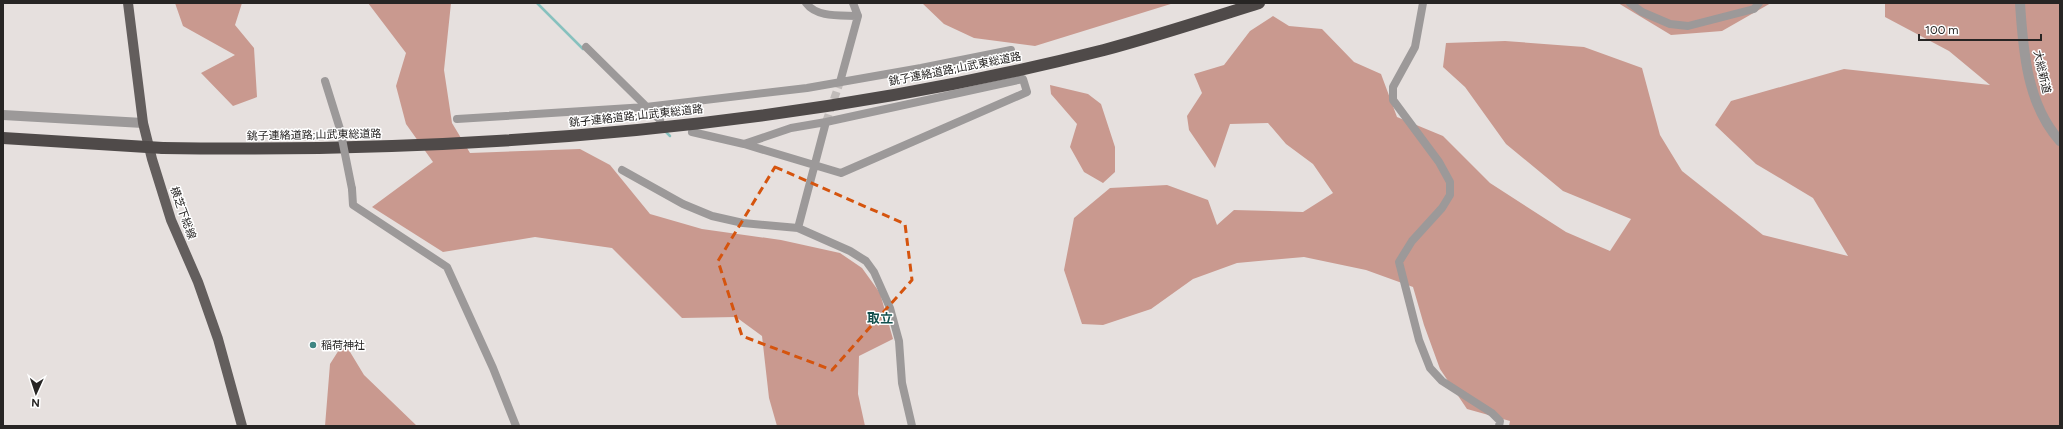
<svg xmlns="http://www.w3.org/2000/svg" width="2063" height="429" font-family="Figtree,'Noto Sans JP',sans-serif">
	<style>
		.forest { fill: #c9998f }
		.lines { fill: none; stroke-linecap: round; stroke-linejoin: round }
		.stream { stroke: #87c1be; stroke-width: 2.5 }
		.minor-tunnel { stroke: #c0bbb9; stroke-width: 8; stroke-dasharray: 8 4; stroke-linecap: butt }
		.minor { stroke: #9c9999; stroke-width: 8 }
		.tertiary { stroke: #9c9999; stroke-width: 10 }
		.primary { stroke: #635e5d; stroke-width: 10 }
		.motorway { stroke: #4f4a49; stroke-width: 12 }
		.minor-bridge { stroke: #9c9999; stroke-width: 8 }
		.motorway-bridge { stroke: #4f4a49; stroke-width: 12 }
		.marked { fill: none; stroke: #d5540e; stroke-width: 3; stroke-dasharray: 8 5; stroke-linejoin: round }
		.poi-dot { fill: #3e8683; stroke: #fff; stroke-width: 1.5 }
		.labels { text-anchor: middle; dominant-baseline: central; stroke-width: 3; stroke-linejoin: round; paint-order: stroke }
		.street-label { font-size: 11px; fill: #272524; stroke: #fff }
		.poi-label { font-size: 11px; fill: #272524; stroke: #fff; text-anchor: start }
		.quarter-label { font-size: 13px; font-weight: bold; fill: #124f4d; stroke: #fff }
	</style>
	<rect width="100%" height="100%" fill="#e6e0de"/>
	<path class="forest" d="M175,3h67l-7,22 19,23 3,49 -24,9 -32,-33 34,-18 -52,-29z
		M368,3h83l-7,67 8,53 18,30 110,-4 30,16 40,49 52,15 79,11 59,13 22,15 18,25 13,46 -34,17 -1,38 7,32h-88l-8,-28 -7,-62 -26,-19 -54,1 -70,-70 -77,-11 -92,15 -71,-45 61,-45 -27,-38 -10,-38 10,-33z
		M922,3h252l-139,43 -61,-8 -30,-14z
		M1618,3h153l-49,28 -51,4z
		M1885,3h175v423h-551l1,-5 -43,-12 -27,-40 -16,-44 -11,-38 -47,-17 -62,-13 -67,6 -44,16 -42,30 -48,16 -21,-1 -18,-54 10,-52 36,-30 57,-3 41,15 9,25 17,-15 69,2 30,-19 -20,-29 -27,-20 -18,-21 -38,1 -15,44 -26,-38 -2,-14 15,-23 -8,-19 30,-9 26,-34 23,-15 16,10 33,3 32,33 27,12 16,43 46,19 47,47 76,49 44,19 21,-32 -68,-28 -57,-47 -41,-57 -22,-20 3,-24 59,-2 79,6 58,21 18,67 22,36 81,64 85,21 -35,-58 -57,-34 -41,-39 16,-24 113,-32 146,16 -41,-34 -64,-34z
		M1050,85l38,9 13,10 14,43v25l-12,11 -19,-11 -14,-25 7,-23 -26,-30z
		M344,342l20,33 53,51h-92l5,-62z"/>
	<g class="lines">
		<path class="stream" d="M537,3l46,46
			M665,131l5,5"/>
		<path class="minor-tunnel" d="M826,122l14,-40"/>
		<path class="minor" d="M806,3c11,15 35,12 52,13
			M1423,3l-8,44 -22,40v13l46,62 11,20v13l-8,13 -30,33 -13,21 20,78 11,28 12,13 50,32 8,8 -1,5
			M1630,3l12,9 28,12 18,2 66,-17 5,-6
			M586,47l74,73
			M840,82l18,-66 -5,-13
			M457,119l189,-12 161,-19 114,-20 90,-18
			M692,132l52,12 97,29 186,-81 -4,-13 -197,43 -35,6 -47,16
			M622,170l61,34 29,12 31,7 55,5 52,23 16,10 8,11 16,36 9,33 3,42 10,43
			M352,189l1,16 94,62 46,101 23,58
			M798,228l28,-106"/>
		<path class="tertiary" d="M2020,3c3,47 7,102 40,138
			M3,115l140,8"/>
		<path class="primary" d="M128,3l15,120 9,36 19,61 27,62 20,57 24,87"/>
		<path class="motorway" d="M163,148c316,5 634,-20 941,-98 52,-14 104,-31 155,-47"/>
		<path class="minor-bridge" d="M325,81l15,48 12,60"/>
		<path class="motorway-bridge" d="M3,138l160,10"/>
	</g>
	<path class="marked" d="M775,167l130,57 7,56 -80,90 -90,-34 -24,-75z"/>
	<circle class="poi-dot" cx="313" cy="345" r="4"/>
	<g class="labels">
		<g class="street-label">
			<text transform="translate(955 69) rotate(-11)">銚子連絡道路;山武東総道路</text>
			<text transform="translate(2042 72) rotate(77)">大総新道</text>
			<text transform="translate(636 116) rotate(-6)">銚子連絡道路;山武東総道路</text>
			<text transform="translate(314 135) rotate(-1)">銚子連絡道路;山武東総道路</text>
			<text transform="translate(183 213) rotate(70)">横芝下総線</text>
		</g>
		<g class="poi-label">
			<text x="321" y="345">稲荷神社</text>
		</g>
		<g class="quarter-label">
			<text x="880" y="318">取立</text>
		</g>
	</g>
	<rect width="2063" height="429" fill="none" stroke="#272524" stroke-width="8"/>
	<g transform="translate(36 393) rotate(183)" stroke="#ffffff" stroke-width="3" paint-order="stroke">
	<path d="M0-3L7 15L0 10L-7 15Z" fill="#272524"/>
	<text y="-6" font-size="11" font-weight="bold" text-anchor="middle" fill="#272524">N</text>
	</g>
	<path d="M1919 34v6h122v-6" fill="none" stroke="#272524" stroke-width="2"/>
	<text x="1925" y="34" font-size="12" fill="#272524" stroke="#ffffff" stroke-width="3" paint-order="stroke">100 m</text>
</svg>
